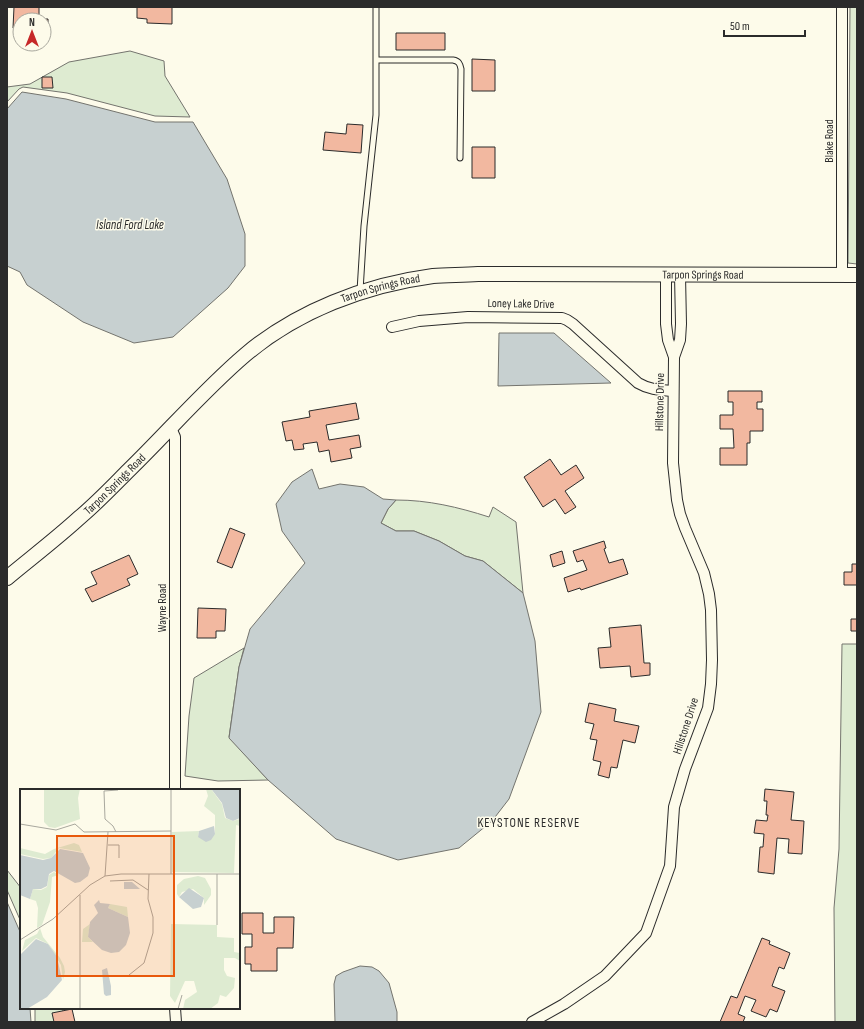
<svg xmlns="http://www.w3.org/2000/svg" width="864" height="1029" font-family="'Sofia Sans Condensed',sans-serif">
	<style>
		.green { fill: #deebd1; stroke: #74746e }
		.water { fill: #c7d0d0; stroke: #74746e }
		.building { fill: #f2b8a0; stroke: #2b2b2b }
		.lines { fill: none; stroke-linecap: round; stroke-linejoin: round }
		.lane-casing { stroke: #2b2b2b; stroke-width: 7 }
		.street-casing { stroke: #2b2b2b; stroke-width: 12 }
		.secondary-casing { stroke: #2b2b2b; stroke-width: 16 }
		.lane { stroke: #fdfbea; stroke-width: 5 }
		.street { stroke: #fdfbea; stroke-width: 10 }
		.secondary { stroke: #fdfbea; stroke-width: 14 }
		.labels { text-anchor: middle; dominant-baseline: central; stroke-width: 3; stroke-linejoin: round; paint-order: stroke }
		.street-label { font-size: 12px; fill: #2b2b2b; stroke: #fdfbea }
		.water-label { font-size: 13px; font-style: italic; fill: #2b2b2b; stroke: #fdfbea }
		.neighbourhood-label { font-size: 13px; letter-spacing: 1px; fill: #2b2b2b; stroke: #fdfbea }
		.inset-road { fill: none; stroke: #a9a89e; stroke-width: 1 }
		.view { fill: #e8590c; fill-opacity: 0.15; stroke: #e8590c; stroke-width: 2 }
		.inset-edge { fill: none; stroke: #2b2b2b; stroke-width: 2 }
	</style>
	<rect width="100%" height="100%" fill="#fdfbea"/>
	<path class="green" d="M850,7h7v257l-9,-1z
		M130,51l34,10 1,15 25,41 -35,-1 -88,-23 -44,-6 -4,2 -12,13v-15l23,-3 39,-22z
		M396,500c32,0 62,7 93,17l4,-10 23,15 7,71 -40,-32 -18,-5 -26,-15 -25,-10h-18l-15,-8 7,-14z
		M842,644h15v378h-22l-1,-114 5,-59z
		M244,648l-5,19 -10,70 39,43 -50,1 -33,-5 4,-60 5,-38z
		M7,870l14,18v34l-14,-32z
		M35,1008h28l-1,14h-27z"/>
	<path class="water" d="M22,92l44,7 89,23h38l34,57 18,55v32l-17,22 -55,49 -39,6 -51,-21 -56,-37 -7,-13 -13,-6v-157z
		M499,333h55l57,50 -113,3z
		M312,469l7,20 21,-5 24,3 19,12 13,1 -8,9 -7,14 15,8h18l25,10 26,15 18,5 40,32 12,48 6,71 -32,87 -17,22 -33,27 -61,12 -62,-21 -68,-59 -39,-42 10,-71 11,-38 55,-66 -23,-32 -6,-27 16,-22z
		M7,902l14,32v74h9l1,14h-24z
		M360,966l12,1 7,4 10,12 8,29v10h-62l-1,-38 2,-8 7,-4z"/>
	<path class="building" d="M14,7h25v12h9v10h-4v-9h-24v8h-7z
		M137,7h35v17l-25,-1v-4l-10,-1z
		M396,33h49v17h-49z
		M472,59l23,1v31h-23z
		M42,77h10l1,11h-11z
		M347,124l16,1 -2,28 -38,-3 2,-18 21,2z
		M472,147h23v31h-23z
		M728,391h34v11h-5v7h6v22h-13v12h-3v22h-27v-17h14l-1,-19h-13v-14h13v-13h-5z
		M356,403l3,16 -33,6 3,15 30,-5 2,12 -11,2 2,9 -21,4 -2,-12 -10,2 -2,-10 -14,2 1,5 -10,1 -2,-10 -6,1 -4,-19 28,-5 -1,-6z
		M550,459l11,16 15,-10 8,13 -19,13 11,16 -11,7 -10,-15 -12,8 -19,-30z
		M230,528l15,6 -13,34 -15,-6z
		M604,541l2,7 -2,1 5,14 14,-4 5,15 -47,16 -1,-2 -12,4 -4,-14 23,-8 -4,-10 -6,2 -4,-11z
		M562,551l3,12 -12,4 -3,-12z
		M129,555l9,19 -11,5 3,6 -38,17 -7,-13 12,-5 -6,-12z
		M852,564h5v21h-13v-13h8z
		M198,608l28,1 -1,22h-9v7h-19z
		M851,619h6v12h-6z
		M641,625l3,38h6v12l-19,2 -1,-11 -30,2 -2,-20 13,-1 -2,-19z
		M589,703l27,6 -2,12 25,5 -4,17 -12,-3 -6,28 -6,-1 -2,11 -11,-3 3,-13 -8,-2 4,-20 -7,-1 4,-15 -9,-2z
		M765,789l29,3 -3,28 13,1 -2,33 -14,-1 1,-14 -12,-1 -3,36 -16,-2 2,-25h3l1,-13 -10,-1 2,-13 11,1 1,-6h-2l1,-14h-3z
		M242,913h21v20h11v-16h20l-1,31h-16v23h-26v-7h-6v-17h7v-13h-10z
		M762,938l8,3 -1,3 21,9 -6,16 -5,-2 -7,19 13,5 -8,21 -7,-3 -4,8 -15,-6 5,-11 -11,-4 -7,18 7,3 -2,5h-23l11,-26 6,2z
		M72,1009l3,13h-21l-2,-9z"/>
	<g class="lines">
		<g class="lane-casing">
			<path id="lane" d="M376,60h77c6,1 7,4 8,9l-1,89
				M360,291l4,-65 12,-111v-108"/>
		</g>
		<g class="street-casing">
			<path id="street" d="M842,7v268
				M666,275v49l2,16 6,17
				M392,327l27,-6 49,-4 94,1 5,2 6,4 65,59c12,7 22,7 35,8
				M171,428l4,9v353
				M175,1008l1,14
				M532,1022l32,-18 41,-28 41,-43 24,-67 4,-59 11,-38 23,-61 3,-24 1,-24 -1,-50 -2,-16 -5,-21 -19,-45 -5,-14 -3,-14 -4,-37 1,-106 6,-17 1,-16 -1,-49"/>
		</g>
		<g class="secondary-casing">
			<g id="secondary">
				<path id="s1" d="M7,578c24,-20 49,-39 72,-60 18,-15 34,-32 50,-48 39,-38 75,-80 116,-115 52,-44 120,-70 188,-79 14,-1 30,-1 45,-2l379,1"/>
			</g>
		</g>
		<use href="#lane" class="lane"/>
		<use href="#street" class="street"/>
		<use href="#secondary" class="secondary"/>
	</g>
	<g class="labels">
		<g class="street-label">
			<text transform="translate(829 141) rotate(-90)">Blake Road</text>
			<text stroke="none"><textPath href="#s1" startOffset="803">Tarpon Springs Road</textPath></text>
			<text stroke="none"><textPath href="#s1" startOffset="479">Tarpon Springs Road</textPath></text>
			<text transform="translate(521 304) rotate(1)">Loney Lake Drive</text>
			<text transform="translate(660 402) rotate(-89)">Hillstone Drive</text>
			<text stroke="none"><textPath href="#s1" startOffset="143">Tarpon Springs Road</textPath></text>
			<text transform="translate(162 608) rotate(-90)">Wayne Road</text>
			<text transform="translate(686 726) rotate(-72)">Hillstone Drive</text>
		</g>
		<g class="water-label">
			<text x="130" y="225">Island Ford Lake</text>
		</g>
		<g class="neighbourhood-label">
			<text x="529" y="823">KEYSTONE RESERVE</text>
		</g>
	</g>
	<g transform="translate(20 789)">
		<rect width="220" height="220" fill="#fdfbea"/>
		<path d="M24,0h36l-2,9 2,21 -25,9 -6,-1 -5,-5zM186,0h5l11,15 3,14 8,3 7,-2v7l-4,-1 -2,48 -62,-1v-40l27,-1 -1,6 17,-3v-19l-11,-9 4,-10zM54,54l5,2 3,7 -23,-4 -8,10 -8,1 -23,-5v-6l25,6 9,-5zM34,83l5,3 -7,2 -2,25 -8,23 -5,3 1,-20 -2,-7 -6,-2 3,-10 8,1 6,-3 2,-12zM178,87l7,2 6,11v6l-7,10v-7l-11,-9 -11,3 -3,5 -2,-3v-9l7,-6zM90,115l17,3 1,10 -20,-9zM70,135l-2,13 5,5h-11l1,-13zM151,135l46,1v12l17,1v14l6,1v8l-5,-3h-11v12l3,6 8,2 -1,10 -8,9 -6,-2 -2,8 -8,6h-27l2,-9 12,-8 -3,-11h-9l-10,22 -5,-7zM20,139l3,9 17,21 4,8 1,6 -2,8 -2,-15 -13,-21 -12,-6 -14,13 3,-11 12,-6z" fill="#deebd1"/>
		<path d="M220,0v29l-7,3 -7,-3 -4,-15 -10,-13zM194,37l1,8 -4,6 -5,2 -8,-5 1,-6zM40,60l23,4 7,15 -2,8 -8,6 -5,1 -21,-12 -5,3 -2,12 -6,3h-8l-3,10 -10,-4v-40l23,5 8,-2zM104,93h8l8,7h-16zM169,99l15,10 -3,9 -8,2 -14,-12zM79,111l1,3 10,1 -2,4 20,9 2,16 -4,12 -7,7 -8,1 -9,-3 -14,-13 2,-15 8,-9 -4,-8zM16,150l12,5 9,13 5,23 -15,17 -20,12h-7v-54zM87,179l4,18v9l-5,1 -2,-2 -2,-24z" fill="#c7d0d0"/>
		<path class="inset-road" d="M0,35l36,6 19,-6 9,8 87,-1M96,43l-3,-6 -8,-7 -1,-28 14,-1M88,56h11v13M151,85v-85M197,85v51M85,87l3,-44M90,92l23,-1 15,10M60,106v114M0,151l33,-21 37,-34 15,-9 16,-2h119M109,186l15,-12 9,-30v-16l-5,-18 1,-25M158,220l4,-14"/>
		<path class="view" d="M37,47h117v140h-117z"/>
		<rect width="220" height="220" class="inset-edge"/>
	</g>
	<rect width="864" height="1029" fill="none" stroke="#2b2b2b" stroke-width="16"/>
	<g transform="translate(32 32)"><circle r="19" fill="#fdfbea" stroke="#a9a89e"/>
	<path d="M0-3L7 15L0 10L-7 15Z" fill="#c62828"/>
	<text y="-6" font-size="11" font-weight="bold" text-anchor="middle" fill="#2b2b2b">N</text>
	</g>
	<path d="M724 30v6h81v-6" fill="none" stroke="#2b2b2b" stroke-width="2"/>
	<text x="730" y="30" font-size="12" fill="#2b2b2b" stroke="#fdfbea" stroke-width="3" paint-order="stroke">50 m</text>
</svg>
